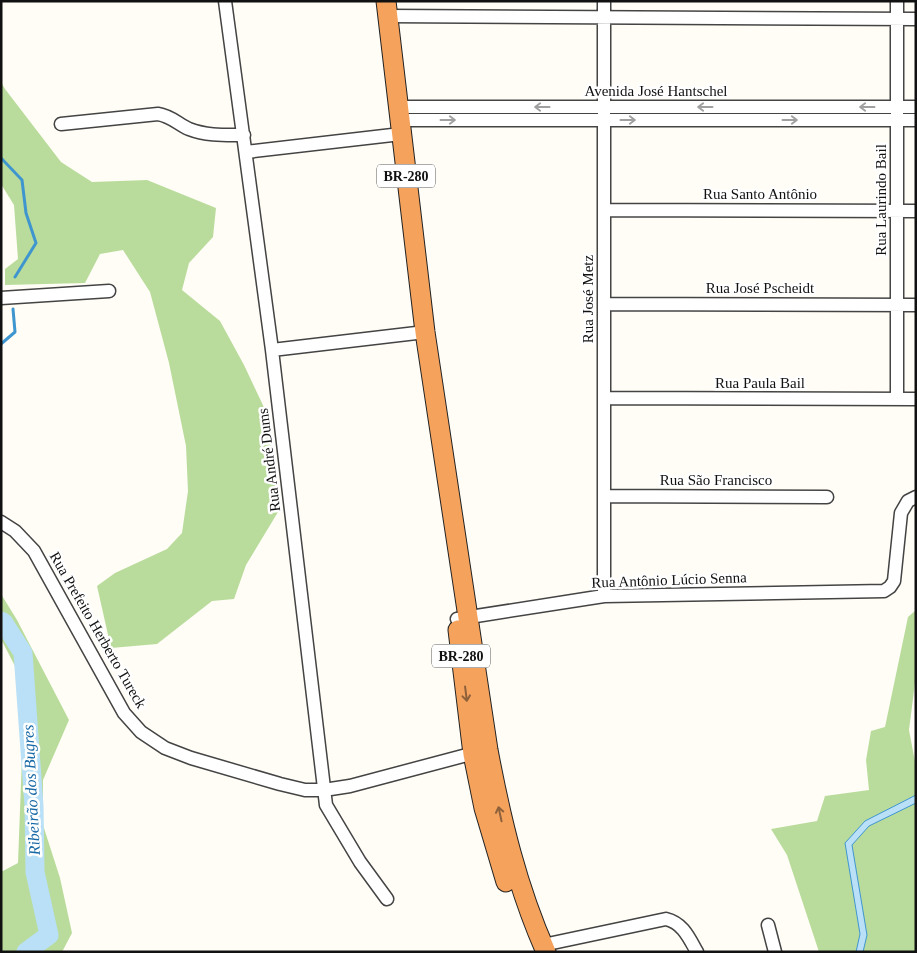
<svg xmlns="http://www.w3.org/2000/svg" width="917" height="953" font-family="Georgia,serif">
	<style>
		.forest { fill: #b9dc9c }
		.water { fill: #b9e0f7; stroke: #3f96cf }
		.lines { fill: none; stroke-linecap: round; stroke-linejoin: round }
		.stream { stroke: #3f96cf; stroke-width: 3 }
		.river { stroke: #b9e0f7; stroke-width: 19 }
		.minor-casing { stroke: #444; stroke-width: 15 }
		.highway-casing { stroke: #222; stroke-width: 21 }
		.minor { stroke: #fff; stroke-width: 12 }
		.highway { stroke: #f5a25d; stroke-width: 19 }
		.oneway { stroke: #a0a0a0 }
		.oneway2 { stroke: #8e613b }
		.labels { text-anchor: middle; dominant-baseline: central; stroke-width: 5; stroke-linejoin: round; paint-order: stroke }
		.shield { fill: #fff; stroke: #585858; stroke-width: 1 }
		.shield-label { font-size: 14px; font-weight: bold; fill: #111 }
		.street-label { font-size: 15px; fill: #111; stroke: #fff }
		.water-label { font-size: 16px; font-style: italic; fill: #1768a6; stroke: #fff }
	</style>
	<rect width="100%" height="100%" fill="#fffdf5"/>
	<path class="forest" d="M1,82l4,7 56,73 31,20 55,-2 69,28 -3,29 -24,26 -7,27 38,31 24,44 25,53 9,94 -32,53 -12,34 -22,2 -55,43 -46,4 -14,-62 18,-13 52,-24 15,-16 6,-42 -2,-45 -17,-83 -19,-71 -27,-42 -23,4 -15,29 -80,2v-16l13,-10 -4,-54 -13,-21z
		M1,594l16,26 52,100 -26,60v45l17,53 12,55 -10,19h-61v-80l17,-9 5,-132 -5,-59 -17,-33z
		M916,610v65l-7,55 7,37v185h-97l-32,-97 -16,-26 46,-8 8,-25 44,-6 -3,-30 5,-29 14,-4 23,-110z"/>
	<path class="water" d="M916,795v8l-47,23 -17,19 15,90 -4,17h-7l4,-18 -15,-91 20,-22z"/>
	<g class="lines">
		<path class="stream" d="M1,158l21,22 4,33 10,30 -21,34
			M1,344l14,-12 -2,-23"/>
		<path class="river" d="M1,621l3,2 19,30 11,153 1,66 14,63 -23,17"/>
		<g class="minor-casing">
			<path id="minor" d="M225,1l47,349 54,455 34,57 27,37
				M604,1v595
				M897,1v398
				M387,16l529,3
				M397,107h519
				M399,120h517
				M61,124l97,-10c13,2 20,10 31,15 18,7 36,6 55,6
				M246,152l155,-18
				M604,210l312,1
				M1,298l108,-7
				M604,304l312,1
				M272,350l153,-18
				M604,398l312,1
				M604,496l223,1
				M1,522l14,9 19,20 90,162 17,19 24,16 26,10 89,26 25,6h19l26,-4 128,-34
				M457,619l147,-23 280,-5 6,-4 4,-6 7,-68 7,-12 8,-4
				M768,925l7,27
				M543,945l123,-26c17,4 23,19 31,33"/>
		</g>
		<g class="highway-casing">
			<path id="highway" d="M386,1l39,331 63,418c13,69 29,137 58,202
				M458,630l15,124 11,54 22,74"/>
		</g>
		<use href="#minor" class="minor"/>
		<use href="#highway" class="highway"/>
	</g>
	<defs><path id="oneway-shaft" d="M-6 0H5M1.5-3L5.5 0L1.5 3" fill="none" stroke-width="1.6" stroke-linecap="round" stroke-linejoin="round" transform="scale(1.25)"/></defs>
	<g class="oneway">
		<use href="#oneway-shaft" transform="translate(542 107) rotate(-180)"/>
		<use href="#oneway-shaft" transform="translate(705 107) rotate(180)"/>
		<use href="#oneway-shaft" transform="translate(867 107) rotate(180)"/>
		<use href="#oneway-shaft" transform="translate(448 120)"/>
		<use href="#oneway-shaft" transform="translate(628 120)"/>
		<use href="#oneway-shaft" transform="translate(790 120)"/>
	</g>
	<g class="oneway2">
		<use href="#oneway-shaft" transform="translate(466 694) rotate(83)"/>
		<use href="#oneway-shaft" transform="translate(500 814) rotate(-102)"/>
	</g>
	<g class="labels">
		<g class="shield">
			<rect x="377" y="164.5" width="58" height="23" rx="4"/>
			<rect x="432" y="644.5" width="58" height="23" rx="4"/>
		</g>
		<g class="shield-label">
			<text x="406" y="176">BR-280</text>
			<text x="461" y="656">BR-280</text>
		</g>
		<g class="street-label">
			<text x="656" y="91">Avenida José Hantschel</text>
			<text x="760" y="194">Rua Santo Antônio</text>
			<text transform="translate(881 200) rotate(-90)">Rua Laurindo Bail</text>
			<text x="760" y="288">Rua José Pscheidt</text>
			<text transform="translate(588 299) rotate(-90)">Rua José Metz</text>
			<text x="760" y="383">Rua Paula Bail</text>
			<text transform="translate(269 460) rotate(-97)">Rua André Dums</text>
			<text x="716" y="480">Rua São Francisco</text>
			<text transform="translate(669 580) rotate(-2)">Rua Antônio Lúcio Senna</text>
			<text transform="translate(98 630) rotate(60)">Rua Prefeito Herberto Tureck</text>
		</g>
		<g class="water-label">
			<text transform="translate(31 790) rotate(-93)">Ribeirão dos Bugres</text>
		</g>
	</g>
	<rect width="917" height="953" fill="none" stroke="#111111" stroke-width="5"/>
</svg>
